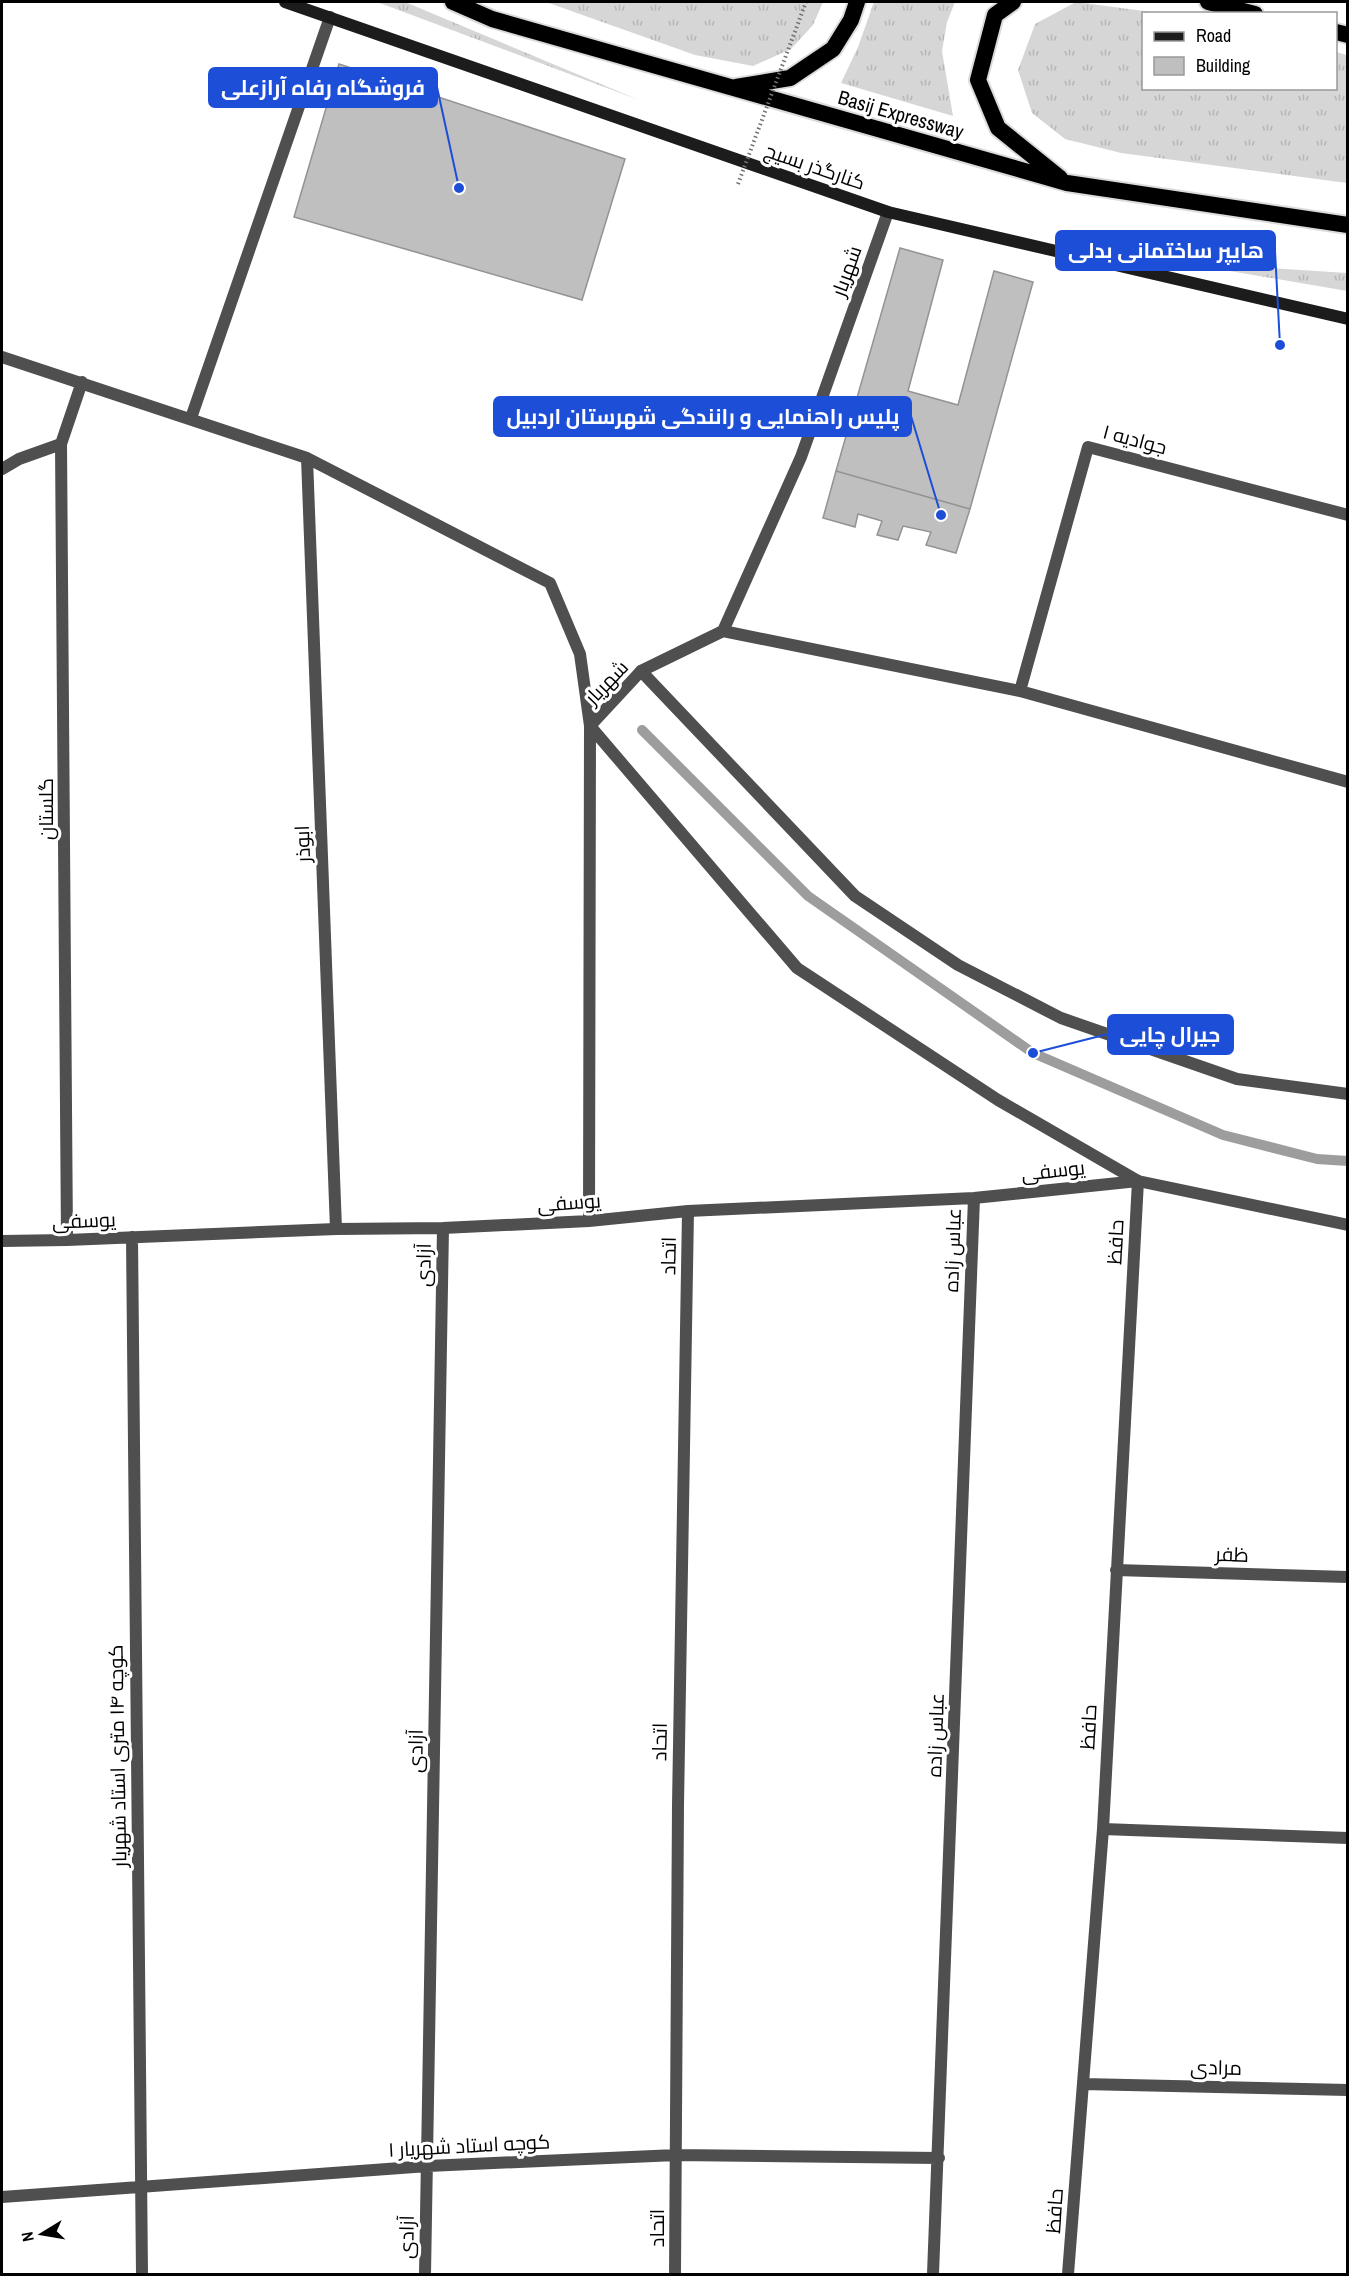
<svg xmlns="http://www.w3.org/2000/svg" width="1349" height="2276" font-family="'Archivo Narrow',Cairo,sans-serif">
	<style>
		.grass { fill: url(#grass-tufts) }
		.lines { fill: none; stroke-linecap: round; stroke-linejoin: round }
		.stream { stroke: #9d9d9d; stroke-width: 10 }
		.building { fill: #bfbfbf; stroke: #939393; stroke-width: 1.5 }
		.trunk-casing { stroke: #dbdbdb; stroke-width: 20 }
		.minor { stroke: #4f4f4f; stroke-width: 12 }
		.tertiary { stroke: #4f4f4f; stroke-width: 12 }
		.secondary { stroke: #1c1c1c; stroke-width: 12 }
		.trunk { stroke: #000; stroke-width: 16 }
		.path-bridge { stroke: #717171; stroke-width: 4; stroke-dasharray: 1.5 3; stroke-linecap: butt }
		.labels { text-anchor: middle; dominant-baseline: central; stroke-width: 6; stroke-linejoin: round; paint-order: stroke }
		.street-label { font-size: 20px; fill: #000; stroke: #fff }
		.leader { fill: none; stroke: #1d4ed8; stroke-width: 2 }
		.callout-dot { fill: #1d4ed8; stroke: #fff; stroke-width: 2 }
		.callout { fill: #1d4ed8; stroke: #1d4ed8; stroke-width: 2 }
		.callout-label { font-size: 21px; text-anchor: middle; font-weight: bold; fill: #fff }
	</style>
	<defs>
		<pattern id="grass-tufts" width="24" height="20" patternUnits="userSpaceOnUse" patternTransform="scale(1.5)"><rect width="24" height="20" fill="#d6d6d6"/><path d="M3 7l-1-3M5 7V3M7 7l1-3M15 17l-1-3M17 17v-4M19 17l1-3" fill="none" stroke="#b6b6b6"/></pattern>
	</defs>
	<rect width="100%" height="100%" fill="#fff"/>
	<path class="grass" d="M377,2h28l234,98z
		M546,2h277l-10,23 -22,24 -38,17 -58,-11z
		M874,2h81l-8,20 -5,29 11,65 -112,-33 17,-36z
		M1076,2l83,11 -15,1v74h192v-36l11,3v128l-226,-30 -56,-14 -33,-26 -14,-43 17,-46z
		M1177,262l170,11v18z"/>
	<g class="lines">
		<path class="stream" d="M642,730l166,166 225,157 190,82 94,24 31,2"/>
	</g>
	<path class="building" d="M339,64l286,95 -43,141 -288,-83z
		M900,248l43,12 -35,131 50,14 36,-134 39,11 -63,227 -134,-38z
		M836,471l134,38 -14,44 -30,-8 5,-13 -28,-6 -5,14 -21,-5 5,-14 -24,-7 -3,13 -32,-9z"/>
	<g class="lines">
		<g class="trunk-casing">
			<path id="trunk" d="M453,2l39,17 575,164 281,42
				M1013,2l-18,13 -17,65 20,48 62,50
				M1208,2l47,12
				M1336,32l12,3
				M736,87l54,-9 43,-29 18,-29 6,-18"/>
		</g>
		<path class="minor" d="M2,357l305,101 243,125 30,71 10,72 -1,495
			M191,418l139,-401
			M307,458l29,771
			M2,469l17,-10 42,-15
			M723,631l297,60 328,91
			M1020,691l68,-244 260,68
			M590,726l51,-55 82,-40 78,-174 87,-245
			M132,1237l10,1037
			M67,1240l-6,-796 21,-62
			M2,1241l65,-1 269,-11 107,-1 146,-7 99,-10 286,-13 164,-17 -35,648 -35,445
			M1116,1570l232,7
			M1103,1829l245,9
			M1083,2084l265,6
			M2,2197l426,-31 248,-11 263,3
			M425,2274l18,-1046
			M675,2274l3,-469 10,-594
			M933,2274l41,-1076"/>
		<path class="tertiary" d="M641,671l214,225 103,69 103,53 176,61 111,15
			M590,726l207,242 201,132 140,81 210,44"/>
		<path class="secondary" d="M285,2l603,210 460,107"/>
		<use href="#trunk" class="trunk"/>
		<path class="path-bridge" d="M738,184l68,-182"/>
	</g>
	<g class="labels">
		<g class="street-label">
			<text transform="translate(901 114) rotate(16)">Basij Expressway</text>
			<text transform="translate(815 166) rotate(19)">کنارگذر بسیج</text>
			<text transform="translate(846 271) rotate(-70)">شهریار</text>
			<text transform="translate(1135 439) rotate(15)">جوادیه ۱</text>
			<text transform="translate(606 682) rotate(-46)">شهریار</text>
			<text transform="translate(45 809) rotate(-90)">گلستان</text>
			<text transform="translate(302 844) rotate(-92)">ابوذر</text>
			<text transform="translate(1053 1170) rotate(-6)">یوسفی</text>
			<text transform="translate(569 1202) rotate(-4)">یوسفی</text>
			<text transform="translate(84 1220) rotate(-2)">یوسفی</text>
			<text transform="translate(1115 1242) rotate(-87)">حافظ</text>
			<text transform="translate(952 1250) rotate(-88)">عباس زاده</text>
			<text transform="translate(668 1256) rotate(-89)">اتحاد</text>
			<text transform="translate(423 1265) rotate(-89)">آزادی</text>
			<text transform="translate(1232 1554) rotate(2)">ظفر</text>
			<text transform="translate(1088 1727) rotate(-87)">حافظ</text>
			<text transform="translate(935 1735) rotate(-88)">عباس زاده</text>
			<text transform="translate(659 1742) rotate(-89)">اتحاد</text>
			<text transform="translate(415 1751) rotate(-89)">آزادی</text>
			<text transform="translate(117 1756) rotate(-91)">کوچه ۱۴ متری استاد شهریار</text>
			<text transform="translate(1216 2067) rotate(1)">مرادی</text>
			<text transform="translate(469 2145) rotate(-3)">کوچه استاد شهریار ۱</text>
			<text transform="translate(1054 2211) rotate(-86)">حافظ</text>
			<text transform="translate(656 2228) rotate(-90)">اتحاد</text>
			<text transform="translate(406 2237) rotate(-89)">آزادی</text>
		</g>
	</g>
	<path class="leader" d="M459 188L437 87M1280 345L1275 251M941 515L911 416M1033 1053L1108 1034"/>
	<g class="callout-dot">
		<circle cx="459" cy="188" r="6"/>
		<circle cx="1280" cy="345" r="6"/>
		<circle cx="941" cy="515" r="6"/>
		<circle cx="1033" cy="1053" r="6"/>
	</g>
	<g class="callout">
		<rect x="209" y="68" width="228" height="39" rx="6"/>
		<rect x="1056" y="231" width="219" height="39" rx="6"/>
		<rect x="494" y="397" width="417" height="39" rx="6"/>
		<rect x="1108" y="1015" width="125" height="39" rx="6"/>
	</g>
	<g class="callout-label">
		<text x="323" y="95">فروشگاه رفاه آرازعلی</text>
		<text x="1166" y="258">هایپر ساختمانی بدلی</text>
		<text x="703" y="424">پلیس راهنمایی و رانندگی شهرستان اردبیل</text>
		<text x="1170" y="1042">جیرال چایی</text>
	</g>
	<rect width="1349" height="2276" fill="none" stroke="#000000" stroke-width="6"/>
	<rect x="1142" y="12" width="195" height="78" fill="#ffffff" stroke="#999999" stroke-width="1.5"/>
	<rect x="1154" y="32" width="30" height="9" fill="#1c1c1c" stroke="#999999" stroke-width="1.5"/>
	<text x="1196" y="42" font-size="18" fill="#000000">Road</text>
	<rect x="1154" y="57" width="30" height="18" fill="#bfbfbf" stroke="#999999" stroke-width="1.5"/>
	<text x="1196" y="72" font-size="18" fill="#000000">Building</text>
	<g transform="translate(42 2234) rotate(259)" stroke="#ffffff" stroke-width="4.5" paint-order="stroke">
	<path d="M0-4.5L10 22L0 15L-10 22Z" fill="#000000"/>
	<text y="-9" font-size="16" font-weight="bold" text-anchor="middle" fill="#000000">N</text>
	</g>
</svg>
